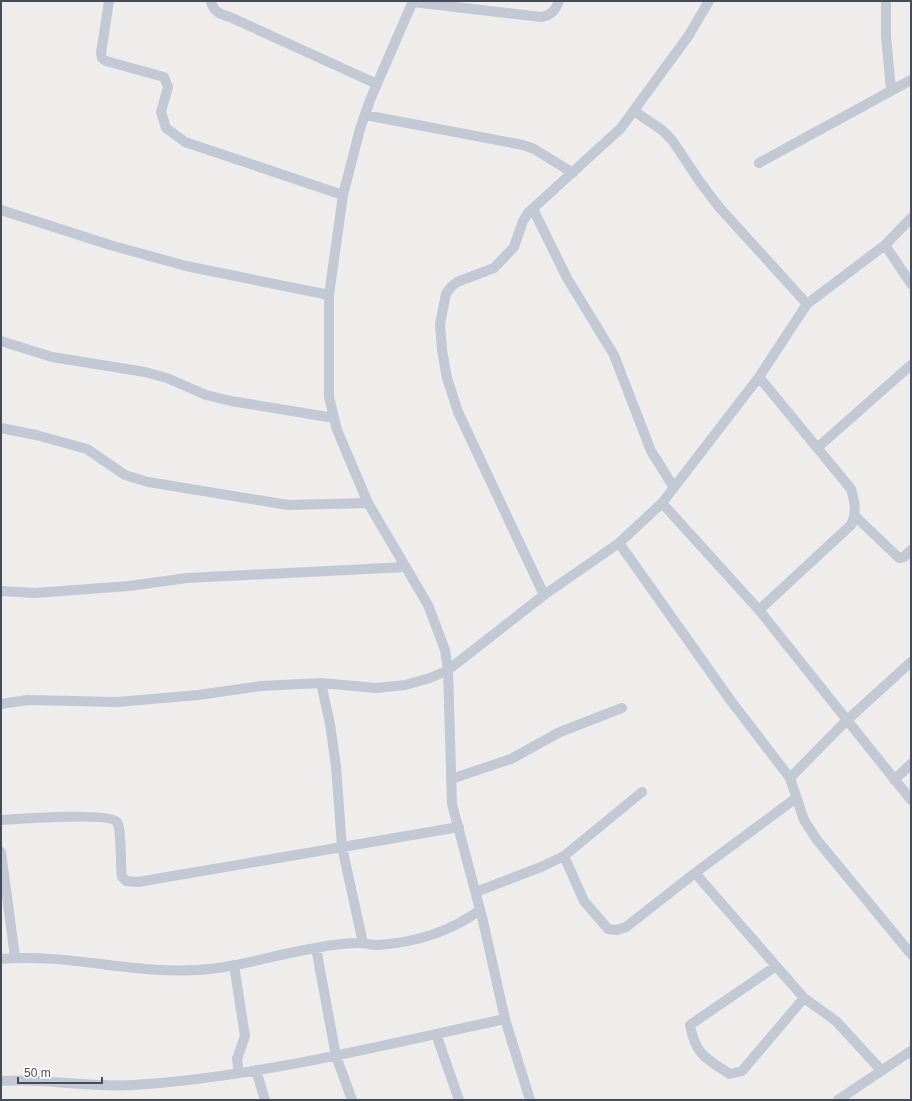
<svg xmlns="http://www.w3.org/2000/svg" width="912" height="1101" font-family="Arial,sans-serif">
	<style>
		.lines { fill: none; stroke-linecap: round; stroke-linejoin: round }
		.minor { stroke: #c2c8d4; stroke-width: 10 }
	</style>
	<rect width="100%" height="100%" fill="#efedec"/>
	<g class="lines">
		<path class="minor" d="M109,1l-8,52 1,5 4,3 58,16 4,10 -7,25 5,16 19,14 158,53
			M211,1c2,11 9,13 19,16l147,67
			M413,1l-43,99 -10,29 -17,66 -14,100v102l8,33 31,73 60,102 17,45 3,20 4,134 31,117 22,98 25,81
			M886,1v35l5,54
			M413,2l128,15c10,-1 15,-7 18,-16
			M634,111l28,19 10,10 28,42 19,25 88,97
			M365,115l158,30 11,4 39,24
			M759,163l152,-83
			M533,209l34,69 47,77 37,96 22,35
			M1,210l109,35 76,21 143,29
			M885,245l26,39
			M1,341l51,16 93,15 22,6 39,17 25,6 103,17
			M1,428l35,7 51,14 38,26 23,7 140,23 80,-2
			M817,448l94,-83
			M662,503l97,107 152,190
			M855,516l44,42 5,-1 7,-7
			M619,543l112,158 59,77 14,42 13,20 94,114
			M1,591l34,2 94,-7 58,-8 219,-11
			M544,595l-86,-183 -11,-34 -5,-28 -2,-26 6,-30 5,-7 6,-5 37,-14 20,-21 9,-26 5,-8 93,-85 68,-93 20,-34
			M759,610l92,-85c6,-12 4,-23 0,-36l-92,-112
			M321,683l9,41 6,42 6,81 21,96
			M1,704l26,-4 91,2 80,-7 63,-9 60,-3 55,5 29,-3 25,-7 18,-8 96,-75 75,-52 43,-40 97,-126 48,-73 78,-59 26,-27
			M790,778l56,-57 65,-59
			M451,779l60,-20 49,-27 62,-24
			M894,780l17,-16
			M1,820c16,-1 108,-8 116,2 5,8 3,43 5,55l4,4 12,1 321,-55
			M1,852l14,105
			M564,856l20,45 24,28 9,1 9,-3 69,-54 101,-75
			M695,873l109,125 32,23 45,49
			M476,892l65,-25 23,-11 78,-64
			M316,948l20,108 16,44
			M1,959c66,-6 130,15 196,11 40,-2 79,-16 119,-22 14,-3 30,-5 45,-5 5,0 9,2 15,2 37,-2 74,-13 104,-35
			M234,965l11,71 -8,23 2,14
			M776,966l-86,59c5,29 16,34 40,49l12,-3 62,-73
			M436,1034l23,66
			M256,1070l9,30
			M1,1081c44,-3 88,7 133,4 125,-8 248,-40 371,-66
			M838,1100l73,-49"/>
	</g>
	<rect width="912" height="1101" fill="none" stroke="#454c59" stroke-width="4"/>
	<path d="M18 1077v6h84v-6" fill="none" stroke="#454c59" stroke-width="2"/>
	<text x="24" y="1077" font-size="12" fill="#454c59" stroke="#ffffff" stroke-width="3" paint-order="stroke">50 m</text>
</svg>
